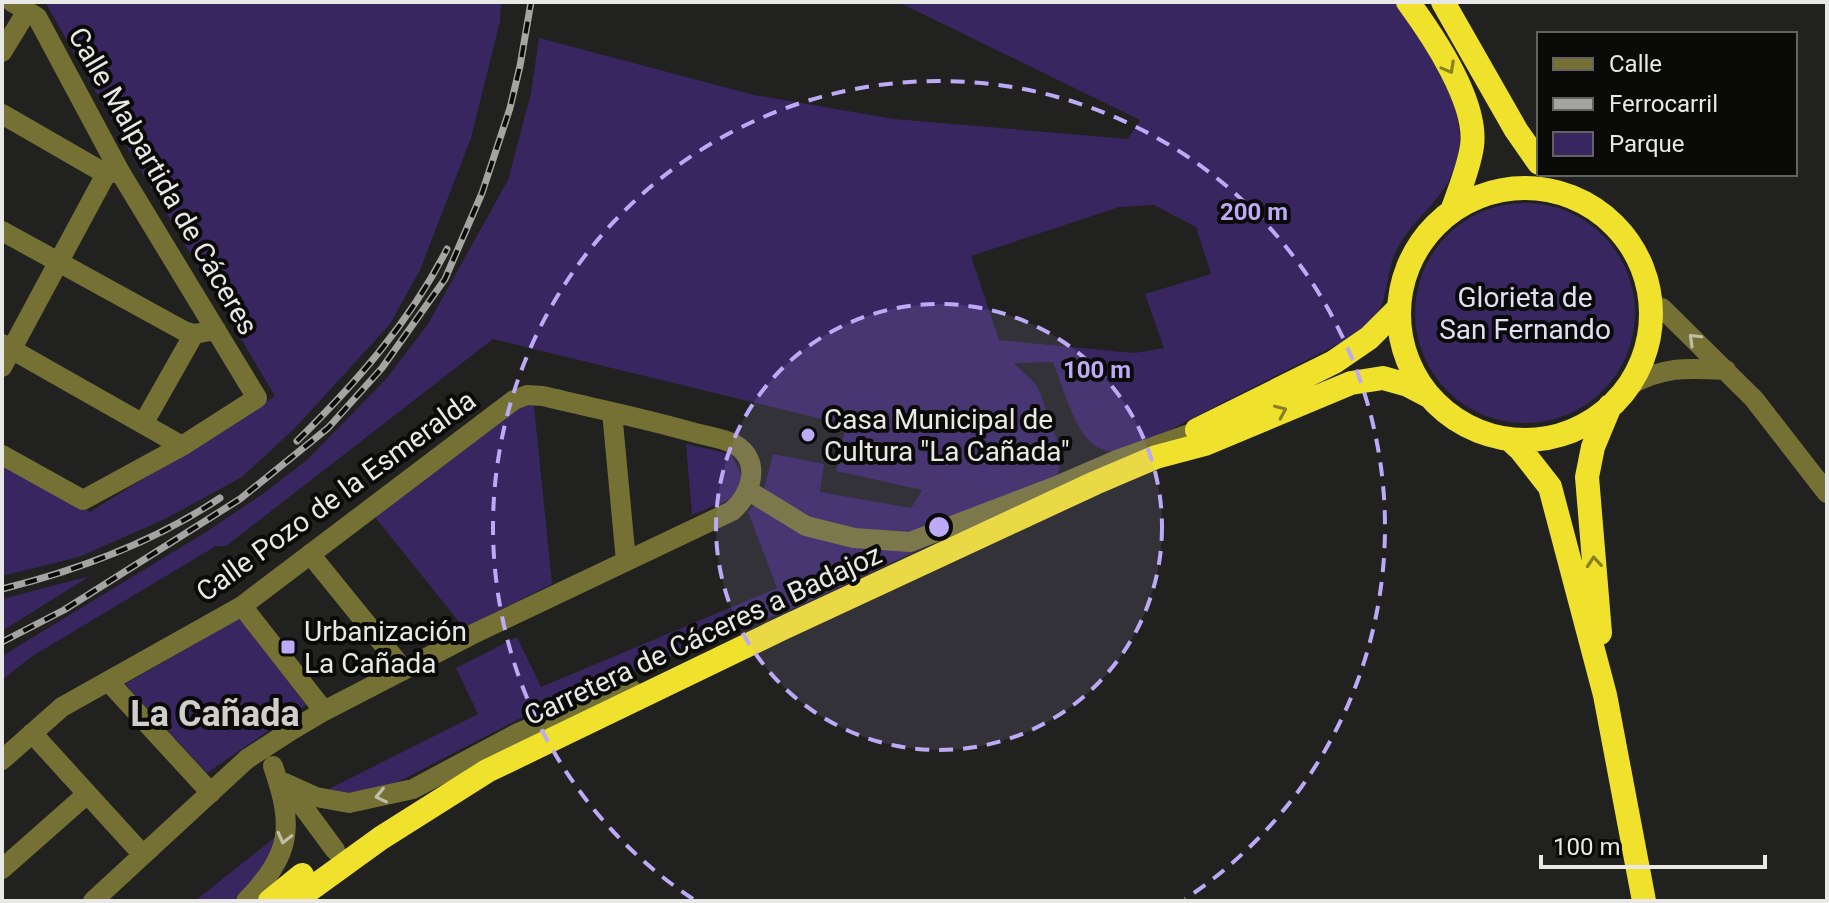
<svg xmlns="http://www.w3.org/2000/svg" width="1829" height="903" font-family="Roboto,sans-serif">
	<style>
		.green { fill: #382660; fill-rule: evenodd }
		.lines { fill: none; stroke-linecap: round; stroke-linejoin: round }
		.minor { stroke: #757135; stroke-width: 20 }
		.highway { stroke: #f0e12d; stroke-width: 24 }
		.rail-casing { stroke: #a4a4a2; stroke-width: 7 }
		.rail { stroke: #0a0a09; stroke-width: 4; stroke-dasharray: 12; stroke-linecap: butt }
		.oneway { stroke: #88801d }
		.oneway2 { stroke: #c0bea8 }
		.ring { fill: none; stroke: #bcaaf6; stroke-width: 4; stroke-dasharray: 14 10 }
		.poi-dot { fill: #bcaaf6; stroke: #0a0a09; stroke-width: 3 }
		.labels { text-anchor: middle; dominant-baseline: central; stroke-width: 8; stroke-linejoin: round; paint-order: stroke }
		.street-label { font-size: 28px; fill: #e8e8e6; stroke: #0a0a09 }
		.park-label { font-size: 28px; fill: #e2def3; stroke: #0a0a09 }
		.poi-label { font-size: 28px; fill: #e8e8e6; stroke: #0a0a09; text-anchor: start }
		.district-label { font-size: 36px; font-weight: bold; fill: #cfcecb; stroke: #0a0a09 }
		.centre { fill: #bcaaf6; stroke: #0a0a09; stroke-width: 4 }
		.ring-label { font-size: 24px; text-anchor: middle; font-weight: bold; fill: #bcaaf6; stroke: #0a0a09; stroke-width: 8; stroke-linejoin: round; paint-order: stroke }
	</style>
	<rect width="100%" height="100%" fill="#21211f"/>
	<path class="green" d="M45,2h456l-1,19 -29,117 -51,132 -30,54 -94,103 -54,50 -75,41 -88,39 -77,19v-105l8,-12 80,53 185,-116 -145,-244z
		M898,2h500c31,51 86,119 50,180 -14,25 -39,42 -52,69 -10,20 -7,46 -20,64 -7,10 -19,17 -28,24l-218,111c-12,2 -27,3 -37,-6 -19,-14 -31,-60 -40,-82l-39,1c6,7 16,14 22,22 6,8 8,21 12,30 10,27 23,53 -3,75l-246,116 -255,100 -146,76 -41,10 -15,1 -13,-4 149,-75 -22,-46 61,-31 24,50 236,-99 -29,-76 14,-16 11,-42 51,10 -4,28 91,16 11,-18 -86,-19 10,-46 -353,-86 -267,207h-10l-185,111 -29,23v-24l204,-124 58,-39 44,-34 78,-80 42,-55 80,-144 23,-87 8,-55 215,57 140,24 234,20 12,-19zM1154,205l42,22 15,47 -66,20 19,54 -30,5 -135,-13 -28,-84 148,-49z
		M1415 313a110 110 0 1 1 220 0a110 110 0 1 1-220 0Z
		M523,403l11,3 18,178 -88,44 -89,-111z
		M686,444l45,10 12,24 -8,19 -43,18z
		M90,576l-88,55v-32z
		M240,618l66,87 -99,68 -82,-89z
		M274,838l3,6 -21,34 -24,23h-37z"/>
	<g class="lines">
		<path class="minor" d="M2,52l25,-41
			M2,114l104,60 12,-2
			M2,231l182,100 10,3 22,-4
			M1651,308h11l92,91 73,94
			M2,344l180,102
			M2,367l104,-193
			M1628,386c36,-20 60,-18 98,-16
			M612,412l14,149
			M143,424l51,-90
			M2,455l81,45 99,-54 75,-48 -137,-226 -83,-155 -25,-15
			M749,491l57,35 48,12 56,4 149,-57 58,-25 78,-28
			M310,554l94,116
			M242,606l82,105
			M108,681l103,112
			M32,733l111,122
			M2,760l60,-53 180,-101 272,-206 13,-5 16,1c50,12 100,22 149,36 13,4 30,6 42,12 29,16 17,51 -2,67l-261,124 -147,76 -37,22 -40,26 -154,142
			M285,783l31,14 33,6 64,-14 105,-56 56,-23 58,-20
			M287,785l48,65
			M2,869l85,-75
			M246,901c46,-48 48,-74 27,-135"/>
		<path class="highway" d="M1408,2c25,34 70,101 64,144 -3,22 -13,45 -20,65
			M1443,2l73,128 23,33
			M1399 314a126 126 0 1 1 252 0a126 126 0 1 1-252 0Z
			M1197,430l137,-68 35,-24 30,-30
			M1509,439l12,11 29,37 55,208 39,206
			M1600,633l-13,-156 6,-30 17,-41
			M270,901l32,-26
			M294,901l87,-63 106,-67 294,-142 314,-146 61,-26 49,-13 146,-61 32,-5 25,7 21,11"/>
		<g class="rail-casing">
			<path id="rail" d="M297,441c58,-57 113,-119 150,-192
				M2,589c77,-19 152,-47 218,-91
				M2,642l62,-32 176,-111 88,-71 54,-60 63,-89 37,-86 28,-85 10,-42 11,-64"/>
		</g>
		<use href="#rail" class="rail"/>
	</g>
	<defs><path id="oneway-chevron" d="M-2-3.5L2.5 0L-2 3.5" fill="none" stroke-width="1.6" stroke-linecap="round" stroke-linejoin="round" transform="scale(2)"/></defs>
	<g class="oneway">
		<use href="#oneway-chevron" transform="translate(1449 68) rotate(61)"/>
		<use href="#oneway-chevron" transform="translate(1281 411) rotate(-24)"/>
		<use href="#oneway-chevron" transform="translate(1594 562) rotate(-95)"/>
	</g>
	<g class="oneway2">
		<use href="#oneway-chevron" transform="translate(1694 339) rotate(-136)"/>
		<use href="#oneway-chevron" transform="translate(381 796) rotate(167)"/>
		<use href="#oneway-chevron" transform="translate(284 838) rotate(104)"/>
	</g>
	<circle cx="939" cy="527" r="223" fill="#bcaaf6" fill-opacity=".12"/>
	<g class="ring">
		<circle cx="939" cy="527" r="223"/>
		<path d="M693 899A446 446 0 1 1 1185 899"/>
	</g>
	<g class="poi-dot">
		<circle cx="808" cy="435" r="8"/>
		<rect x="280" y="639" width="16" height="16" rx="4"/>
	</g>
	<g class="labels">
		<g class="street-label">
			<text transform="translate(163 181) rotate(60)">Calle Malpartida de Cáceres</text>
			<text transform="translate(336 496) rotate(-36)">Calle Pozo de la Esmeralda</text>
			<text transform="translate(703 635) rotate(-25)">Carretera de Cáceres a Badajoz</text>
		</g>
		<g class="park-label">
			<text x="1525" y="297">Glorieta de<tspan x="1525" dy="32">San Fernando</tspan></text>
		</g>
		<g class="poi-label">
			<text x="824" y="419">Casa Municipal de<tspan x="824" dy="32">Cultura "La Cañada"</tspan></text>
			<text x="304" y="631">Urbanización<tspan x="304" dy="32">La Cañada</tspan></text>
		</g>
		<g class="district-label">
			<text x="215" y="714">La Cañada</text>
		</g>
	</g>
	<circle cx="939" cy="527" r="12" class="centre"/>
	<g class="ring-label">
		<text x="1254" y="220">200 m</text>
		<text x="1097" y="378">100 m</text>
	</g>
	<rect width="1829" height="903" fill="none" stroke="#e8e8e6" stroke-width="8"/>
	<rect x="1537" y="32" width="260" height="144" fill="#0a0a09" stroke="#636361" stroke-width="2"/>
	<rect x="1553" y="58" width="40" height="12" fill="#757135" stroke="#636361" stroke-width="2"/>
	<text x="1609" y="72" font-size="24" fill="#e8e8e6">Calle</text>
	<rect x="1553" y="98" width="40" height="12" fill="#a4a4a2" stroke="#636361" stroke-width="2"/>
	<text x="1609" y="112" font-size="24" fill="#e8e8e6">Ferrocarril</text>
	<rect x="1553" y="132" width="40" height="24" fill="#382660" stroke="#636361" stroke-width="2"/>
	<text x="1609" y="152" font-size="24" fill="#e8e8e6">Parque</text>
	<path d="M1541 855v12h224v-12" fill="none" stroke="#e8e8e6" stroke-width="4"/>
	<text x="1553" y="855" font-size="24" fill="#e8e8e6" stroke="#0a0a09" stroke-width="6" paint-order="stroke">100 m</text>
</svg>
